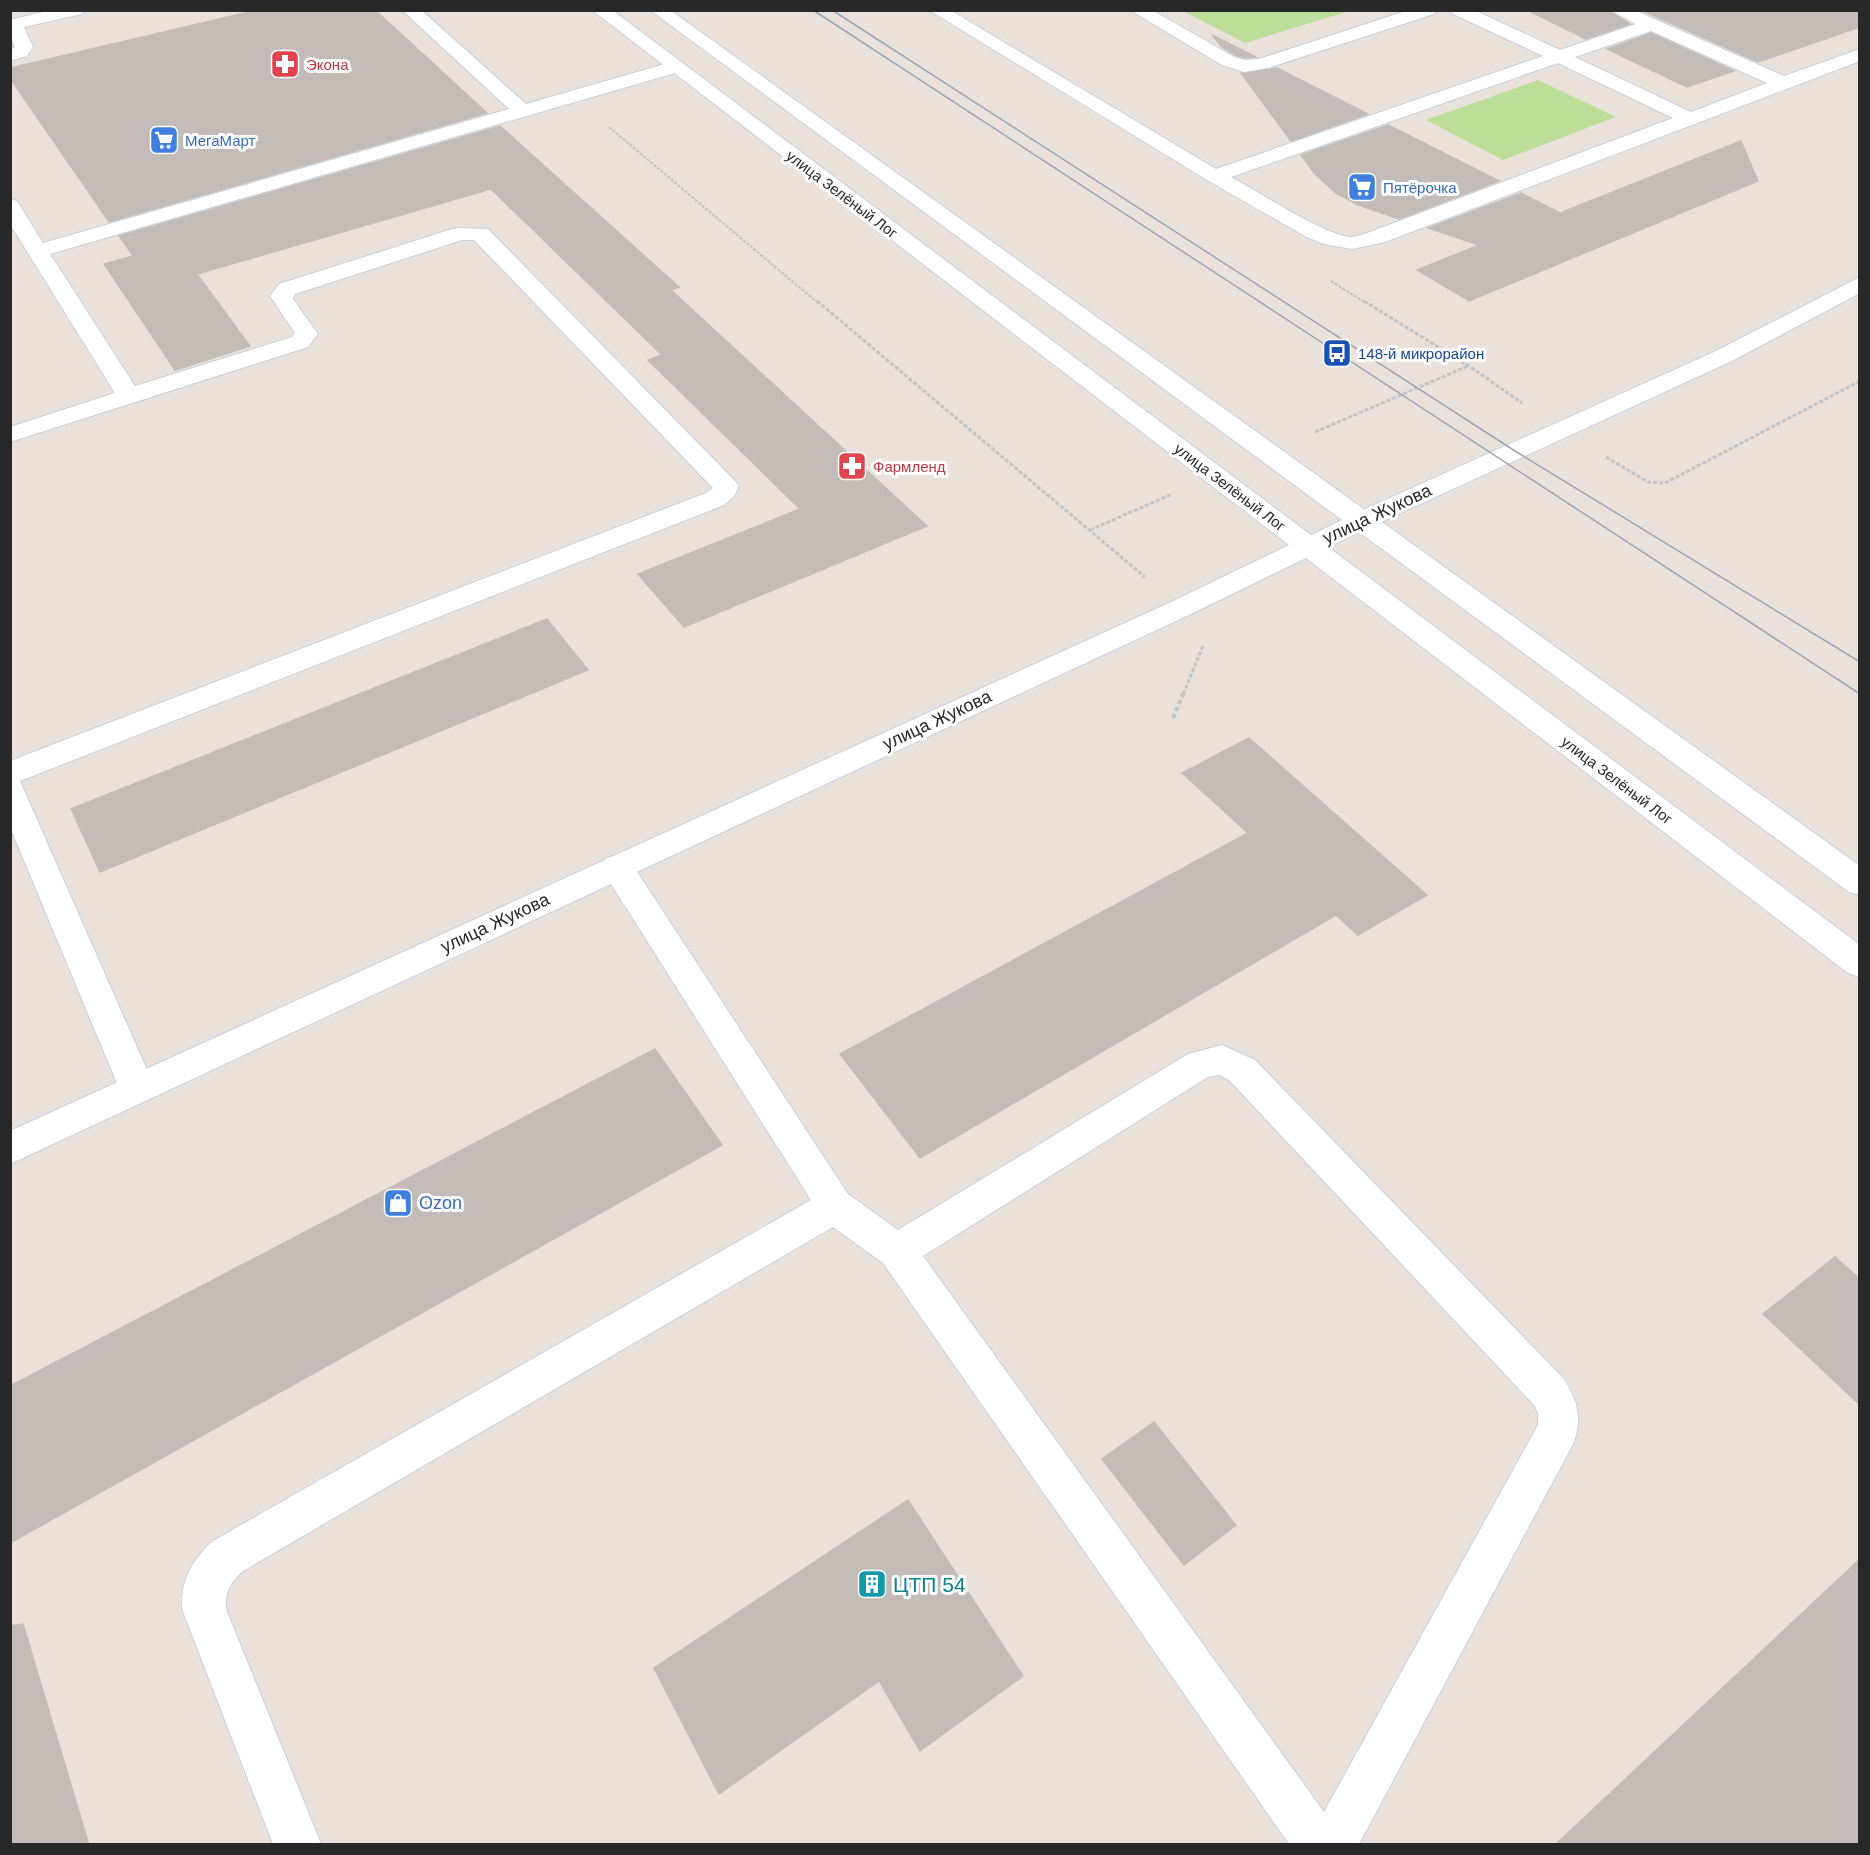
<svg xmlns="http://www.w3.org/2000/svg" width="1870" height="1855" font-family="Arial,sans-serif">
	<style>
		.green { fill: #bcde99 }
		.building { fill: #c2bbb7; stroke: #c5bdb5; stroke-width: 1.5 }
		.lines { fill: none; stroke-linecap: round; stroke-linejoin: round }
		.lane-casing { stroke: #c9cfda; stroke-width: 2 }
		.street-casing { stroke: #c9cfda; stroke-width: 2 }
		.secondary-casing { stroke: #c9cfda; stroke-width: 2 }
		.path-far2 { stroke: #c3c3c3; stroke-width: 2; stroke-dasharray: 3 1.5; stroke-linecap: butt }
		.path-far1 { stroke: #c3c3c3; stroke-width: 3; stroke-dasharray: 4 2; stroke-linecap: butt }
		.path { stroke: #c3c3c3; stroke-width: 4; stroke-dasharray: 4.5 3; stroke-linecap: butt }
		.lane { fill: #fff; fill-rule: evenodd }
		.street { fill: #fff; fill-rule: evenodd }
		.secondary { fill: #fff; fill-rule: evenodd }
		.tram { stroke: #9ea4b2; stroke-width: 1.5 }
		.labels { text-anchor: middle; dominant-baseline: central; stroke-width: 6; stroke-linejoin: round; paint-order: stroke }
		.far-health-label { font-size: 15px; fill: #be3a42; stroke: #fff; text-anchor: start }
		.far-shop-label { font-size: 15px; fill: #366cbe; stroke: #fff; text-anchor: start }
		.far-street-label { font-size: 15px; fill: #282828; stroke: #fff }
		.far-transit-label { font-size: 15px; fill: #164399; stroke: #fff; text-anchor: start }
		.street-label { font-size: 18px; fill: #282828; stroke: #fff }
		.shop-label { font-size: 18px; fill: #366cbe; stroke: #fff; text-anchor: start }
		.near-culture-label { font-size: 21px; fill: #0d838f; stroke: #fff; text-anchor: start }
	</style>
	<rect width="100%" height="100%" fill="#eae1db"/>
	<path class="green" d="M1183,11v-1l166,1 -104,32z
		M1538,80l78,37 -113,43 -77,-40z"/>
	<path class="building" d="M257,10h118l112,103 -378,109 -99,-144v-10z
		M1527,10h81l22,14 -44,15z
		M1641,10h219v17l-102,35z
		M1651,33l83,38 -47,16 -80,-38z
		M1212,35l44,22 -11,1 -10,-3 -13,-8z
		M1277,68l91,46 -77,27 -50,-68z
		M1388,125l111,56 -100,38 -41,-14 -21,-11 -22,-20 -14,-19z
		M500,126l179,161 -8,3 256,236 -243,101 -46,-53 162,-65 -152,-149 14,-5 -171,-166 -294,85 53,72 -75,24 -71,-106 29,-8 -14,-20z
		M1741,141l17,40 -289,120 -52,-31 62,-25 -51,-17 93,-35 39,20z
		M547,619l41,51 -488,202 -29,-63z
		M1249,738l178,157 -69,40 -22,-20 -416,243 -80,-104 408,-221 -66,-60z
		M655,1049l67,96 -712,398v-157z
		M1835,1257l25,22v126l-97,-91z
		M1154,1422l82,103 -52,40 -82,-106z
		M908,1500l115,176 -103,75 -41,-70 -160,113 -65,-126z
		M1860,1559v286h-305z
		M23,1624l66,221h-79v-219z"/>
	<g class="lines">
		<g class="lane-casing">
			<path id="lane" d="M51,10h33l-2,4 -58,13 9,20 -6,9 -17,5v-11l5,-3 -5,-10v-17z
				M402,10h19l105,94 149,-43 7,2 2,4 -2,4 -632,183 85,132 157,-49 3,-4 -25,-37 9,-12 173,-55 8,-1 28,1 247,252 4,5 -5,10 -10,9 -704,276 135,307 -5,11 -13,4 -13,-4 -5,-11 -109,-261v-66l696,-268 7,-5 -239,-248h-12l-167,54 -2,5 25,35 -10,13 -298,95v-15l105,-34 -105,-169v-25l7,2 26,42 466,-134z
				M929,10h21l266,159 327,-113 -90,-42 -2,-4h23l86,40 76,-26 -26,-14h24l150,66 76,-27v12l-475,181 -33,7 -29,-5 -18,-8 -98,-56zM1651,31l116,52 -76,29 -116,-55zM1558,63l115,55 -303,114c-6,2 -12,4 -18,5 -24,0 -97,-47 -121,-60z
				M1130,10h22l82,47 11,3 14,-1 150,-49h27l-2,4 -166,54 -24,4 -22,-7z
				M617,855l11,3 220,336 50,36 290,-176 34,-9 33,15 308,318c15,22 20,42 10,66l-214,400h-70l-406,-581 -50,-36 -590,344c-13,12 -18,20 -17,38l95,235h-48l-91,-235c-2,-27 11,-51 31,-68l598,-341 -205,-324 -5,-9 5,-9zM1219,1075l10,5 306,326 3,8v11l-214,387 -401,-556 285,-179z"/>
		</g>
		<g class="street-casing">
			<path id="street" d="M1860,277v16l-128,68 -362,166 -9,2 -9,-2 -4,-6 4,-6 364,-164z"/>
		</g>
		<g class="secondary-casing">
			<path id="secondary" d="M592,10h20l699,525 31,-15 -692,-510h20l1190,856v29l-11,-3 -490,-360 -31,15 532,398v32l-12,-4 -542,-415 -115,56 -1181,550v-33l1161,-529 118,-57z"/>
		</g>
		<path class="path-far2" d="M609,127l209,176
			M1331,281l35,22"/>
		<path class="path-far1" d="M817,301l328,276
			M1364,301l105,65 53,37
			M1315,432l153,-66
			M1606,457l42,25 17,1 195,-102
			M1090,530l80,-35
			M1183,694l20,-48"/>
		<path class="path" d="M1173,718l11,-26"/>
		<use href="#lane" class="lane"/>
		<use href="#street" class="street"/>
		<use href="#secondary" class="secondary"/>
		<path class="tram" d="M813,10l1047,684
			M832,10l683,441 345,211"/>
	</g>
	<defs>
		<g id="pharmacy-square" transform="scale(1.5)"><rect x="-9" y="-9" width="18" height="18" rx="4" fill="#e0444e" stroke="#fff"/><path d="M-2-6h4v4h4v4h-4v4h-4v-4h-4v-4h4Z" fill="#fff"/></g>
		<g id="supermarket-square" transform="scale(1.5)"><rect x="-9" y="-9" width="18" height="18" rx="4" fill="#3f7fe0" stroke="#fff"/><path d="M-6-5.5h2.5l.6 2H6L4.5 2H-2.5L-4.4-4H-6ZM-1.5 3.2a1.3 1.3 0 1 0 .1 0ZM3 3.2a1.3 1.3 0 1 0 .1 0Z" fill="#fff"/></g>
		<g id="bus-square" transform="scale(1.5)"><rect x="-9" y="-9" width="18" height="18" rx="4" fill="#1a4fb4" stroke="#fff"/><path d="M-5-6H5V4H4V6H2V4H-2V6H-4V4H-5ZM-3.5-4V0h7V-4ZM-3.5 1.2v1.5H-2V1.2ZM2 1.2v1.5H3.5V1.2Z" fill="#fff"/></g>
		<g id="shop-square" transform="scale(1.5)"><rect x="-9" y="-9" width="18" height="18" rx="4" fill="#3f7fe0" stroke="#fff"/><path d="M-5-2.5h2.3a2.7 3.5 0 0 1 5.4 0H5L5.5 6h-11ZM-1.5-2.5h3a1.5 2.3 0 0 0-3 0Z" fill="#fff"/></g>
		<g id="building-square" transform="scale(1.5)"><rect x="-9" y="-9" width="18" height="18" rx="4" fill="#0f9aa8" stroke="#fff"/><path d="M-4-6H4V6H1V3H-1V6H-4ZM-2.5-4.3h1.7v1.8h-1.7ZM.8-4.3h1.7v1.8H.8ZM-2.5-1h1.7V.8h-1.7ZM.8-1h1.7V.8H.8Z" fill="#fff"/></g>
	</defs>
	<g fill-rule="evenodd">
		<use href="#pharmacy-square" x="285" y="64"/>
		<use href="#supermarket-square" x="164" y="140"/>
		<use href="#supermarket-square" x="1362" y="187"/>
		<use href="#bus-square" x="1337" y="353"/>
		<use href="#pharmacy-square" x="852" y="466"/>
		<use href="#shop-square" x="398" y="1203"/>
		<use href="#building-square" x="872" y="1584"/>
	</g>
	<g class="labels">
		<g class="far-health-label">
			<text x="306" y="64">Экона</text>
			<text x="873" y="466">Фармленд</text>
		</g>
		<g class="far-shop-label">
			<text x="185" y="140">МегаМарт</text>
			<text x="1383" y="187">Пятёрочка</text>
		</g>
		<g class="far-street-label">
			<text transform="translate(842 194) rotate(37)">улица Зелёный Лог</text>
			<text transform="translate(1230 487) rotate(37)">улица Зелёный Лог</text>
			<text transform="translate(1617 780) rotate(37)">улица Зелёный Лог</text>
		</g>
		<g class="far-transit-label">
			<text x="1358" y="353">148-й микрорайон</text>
		</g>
		<g class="street-label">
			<text transform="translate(1377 514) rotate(-25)">улица Жукова</text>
			<text transform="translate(937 720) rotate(-25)">улица Жукова</text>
			<text transform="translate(495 923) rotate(-25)">улица Жукова</text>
		</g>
		<g class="shop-label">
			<text x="419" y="1203">Ozon</text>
		</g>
		<g class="near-culture-label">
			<text x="893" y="1584">ЦТП 54</text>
		</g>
	</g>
	<rect width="1870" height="1855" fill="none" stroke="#282828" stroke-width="24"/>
</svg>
